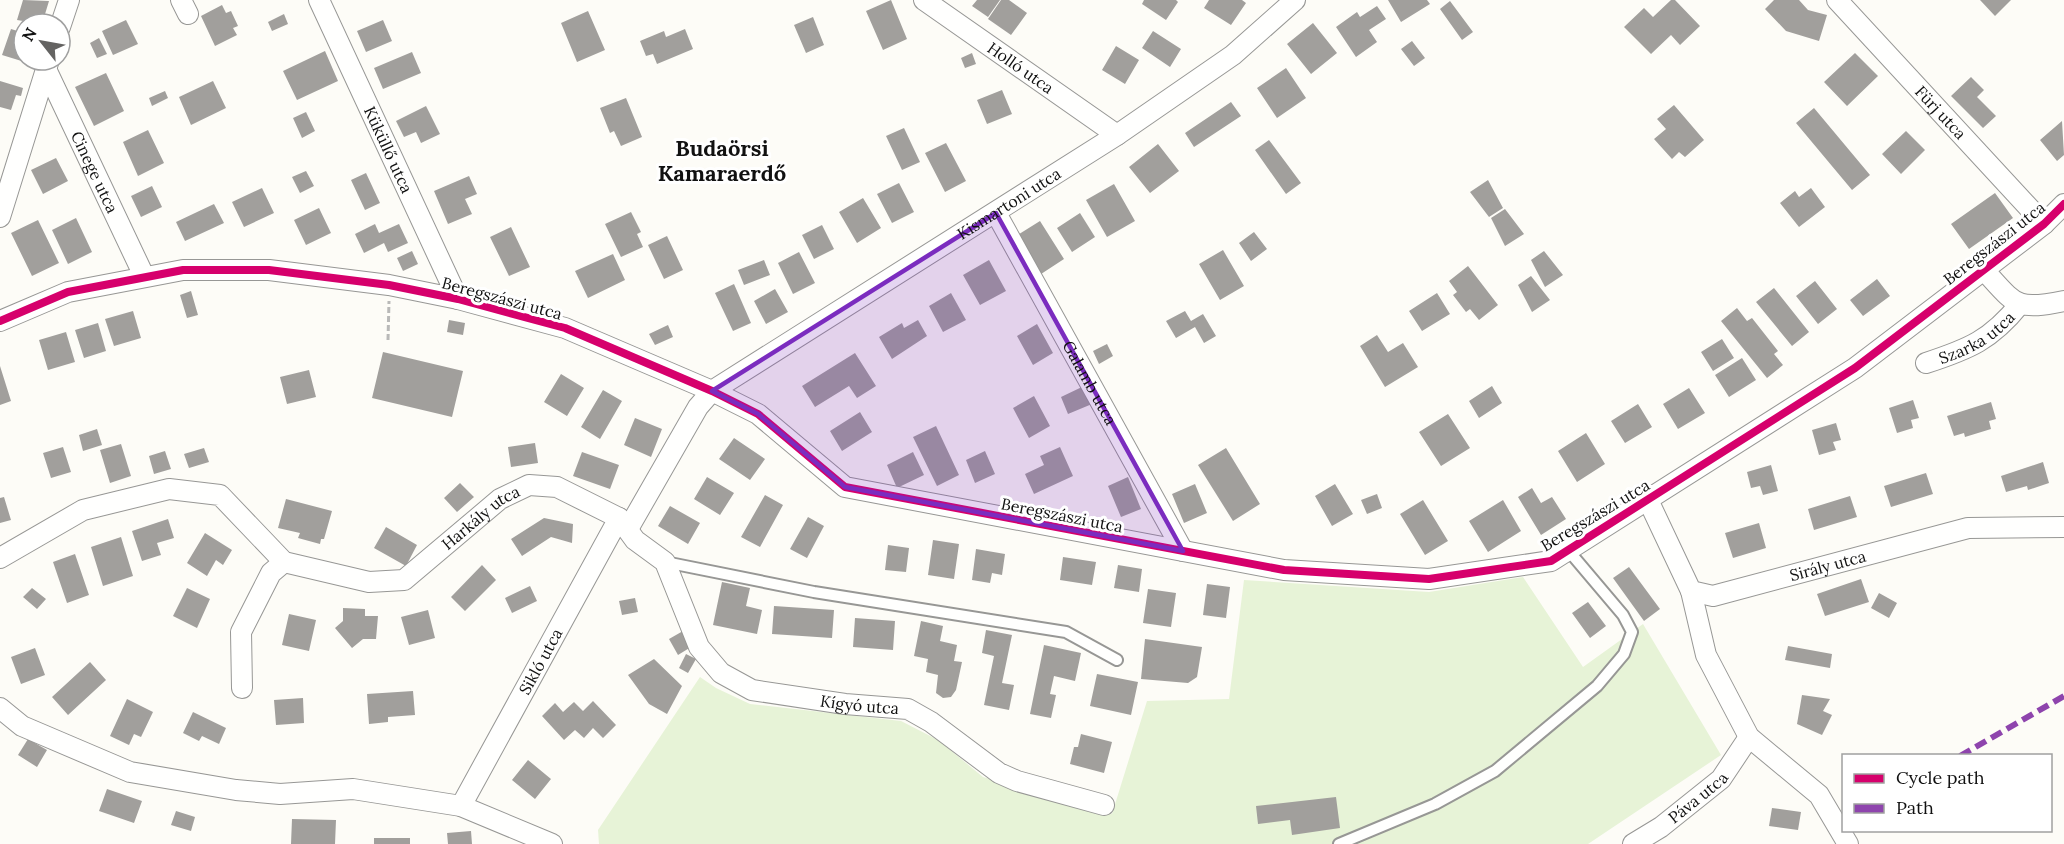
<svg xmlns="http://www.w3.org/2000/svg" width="2064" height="844" font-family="Lora,serif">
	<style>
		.green { fill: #e7f3d7 }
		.building { fill: #a19f9c }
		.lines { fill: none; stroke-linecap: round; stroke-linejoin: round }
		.service-casing { stroke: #979795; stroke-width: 14 }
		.minor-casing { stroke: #979795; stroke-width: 22 }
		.path { stroke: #b9b9b8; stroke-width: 3; stroke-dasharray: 6 3; stroke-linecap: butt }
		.service { stroke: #fffffe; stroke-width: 10 }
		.minor { stroke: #fffffe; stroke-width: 20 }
		.quiet { stroke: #8e44ad; stroke-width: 6; stroke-dasharray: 12 6; stroke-linecap: butt }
		.cycleway-casing { stroke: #fff; stroke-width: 11 }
		.cycleway { stroke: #d6006c; stroke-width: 8 }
		.marked { fill: #7b2cbf; fill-opacity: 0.2; stroke: #7b2cbf; stroke-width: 4.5; stroke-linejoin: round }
		.labels { text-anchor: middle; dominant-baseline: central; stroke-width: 6; stroke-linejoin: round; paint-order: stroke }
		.street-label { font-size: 16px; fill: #111; stroke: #fff }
		.district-label { font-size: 22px; font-weight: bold; fill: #111; stroke: #fff }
	</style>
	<rect width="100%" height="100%" fill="#fdfcf7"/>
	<path class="green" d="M1523,577l60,90 60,-43 78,131 -133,89h-989l-1,-14 102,-153 16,11 34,16 151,17 37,19 45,37 129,37 35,-113 82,-2 15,-119 185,12z"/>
	<path class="building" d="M23,0l26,1 -7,23 -25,-4z
		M891,0l16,39 -24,11 -17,-39z
		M977,0h23l-12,17 -16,-11z
		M1001,0h8l18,13 -16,22 -23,-16z
		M1144,0h32l2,2 -12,18 -24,-16z
		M1209,0h33l4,3 -15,22 -27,-17z
		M1388,0h39l3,4 -29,18z
		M1671,0h4l25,26 -20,19 -9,-10 -20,19 -27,-27 20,-19 9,9z
		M1774,0h25l9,10 19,5 -8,26 -33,-10 -21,-22z
		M1980,0h31l-16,16z
		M1450,1l23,31 -11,8 -22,-31z
		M222,5l4,8 5,-2 7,15 -5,2 4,7 -22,11 -14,-30z
		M1377,6l9,13 -17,11 8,12 -21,15 -20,-30 21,-15 3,5z
		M588,11l17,39 -28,12 -16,-39z
		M284,14l4,10 -16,7 -4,-9z
		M813,17l11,28 -18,8 -12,-28z
		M126,20l12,24 -25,11 -11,-24z
		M383,20l9,21 -26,11 -9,-21z
		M1313,23l24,30 -26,21 -24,-30z
		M11,29l13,4v27h5l-1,3 -26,-8z
		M685,29l8,20 -36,15 -4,-10 -7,2 -6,-15 24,-10 2,6z
		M1153,31l28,18 -11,18 -28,-19z
		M99,38l8,16 -10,4 -7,-15z
		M1412,41l13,17 -11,8 -13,-17z
		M1116,46l23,14 -14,24 -23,-14z
		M325,51l13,30 -41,19 -14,-29z
		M412,52l9,21 -38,16 -9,-21z
		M972,53l4,11 -11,4 -4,-10z
		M1855,53l23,23 -31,30 -23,-24z
		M1286,68l20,30 -29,20 -20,-30z
		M106,73l18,38 -30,15 -19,-39z
		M1971,77l13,13 -7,7 19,19 -13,12 -32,-32z
		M0,81l23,7 -2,8 -5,-1 -5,15 -11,-3z
		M213,81l13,27 -35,17 -12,-28z
		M1002,90l10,24 -25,10 -10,-24z
		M165,91l3,7 -16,8 -3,-8z
		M626,98l16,39 -21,9 -7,-15 -4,2 -10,-25z
		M1231,102l10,14 -47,31 -9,-14z
		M1674,105l30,35 -19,17 -6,-5 -7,7 -18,-20 12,-10 -9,-10z
		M426,106l14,28 -19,9 -5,-11 -12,5 -8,-16z
		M1814,108l56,67 -18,15 -56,-67z
		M306,112l9,19 -13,7 -9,-20z
		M2062,121l2,34 -7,6 -17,-21z
		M904,128l16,34 -18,8 -16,-34z
		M148,130l16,33 -26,13 -15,-34z
		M1906,131l19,19 -24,24 -19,-20z
		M1269,140l32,43 -15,11 -31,-44z
		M946,143l20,38 -21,11 -20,-39z
		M1158,144l21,27 -29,22 -21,-26z
		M56,158l12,23 -25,13 -12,-24z
		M306,171l8,15 -14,7 -8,-16z
		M366,173l14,30 -15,7 -14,-30z
		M469,176l8,18 -12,5 7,15 -24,10 -14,-33z
		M1488,180l15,28 -14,9 -19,-25z
		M899,183l15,29 -22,11 -15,-29z
		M1114,184l21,37 -28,16 -21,-37z
		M152,186l10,21 -21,10 -10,-21z
		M262,188l12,25 -30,14 -12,-25z
		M1811,188l14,19 -26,20 -19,-24 15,-12 4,6z
		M1995,193l18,25 -44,31 -18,-25z
		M863,198l18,30 -24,15 -18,-31z
		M214,204l10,19 -39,18 -9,-19z
		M319,208l12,25 -25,12 -12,-25z
		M1505,209l19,25 -19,12 -14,-28z
		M631,212l10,20 -4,2 6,13 -22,10 -16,-33z
		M1080,213l15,24 -23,15 -15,-24z
		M76,218l16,34 -24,12 -16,-34z
		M38,220l21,43 -27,13 -21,-43z
		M1040,221l24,38 -26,17 -25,-38z
		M375,224l4,9 20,-9 9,19 -20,9 -4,-9 -20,10 -9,-19z
		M822,225l12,24 -20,10 -12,-24z
		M511,227l19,40 -21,9 -19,-39z
		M1254,232l13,17 -16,12 -12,-18z
		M667,236l16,34 -19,9 -16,-34z
		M1223,250l21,36 -24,14 -21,-36z
		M412,251l6,13 -15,7 -6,-13z
		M1544,251l19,24 -18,12 -14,-27z
		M799,252l16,31 -22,11 -15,-31z
		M613,254l12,26 -37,18 -13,-27z
		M764,260l6,15 -26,10 -6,-15z
		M989,260l17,31 -26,14 -17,-30z
		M1468,266l30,39 -19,15 -9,-11 -4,3 -13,-17 4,-3 -8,-11z
		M1531,276l19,24 -18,12 -14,-27z
		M1877,279l13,17 -27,20 -13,-16z
		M1815,281l22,28 -19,15 -22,-28z
		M734,284l17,39 -18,8 -18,-38z
		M1774,288l35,44 -17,14 -36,-44z
		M775,289l13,23 -22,12 -12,-23z
		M191,291l7,24 -11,3 -7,-23z
		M951,293l15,27 -23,12 -14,-26z
		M1437,293l13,21 -28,17 -13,-20z
		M1737,308l10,13 5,-3 26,33 -4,3 9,11 -16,13 -46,-57z
		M133,311l8,27 -27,8 -9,-27z
		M1185,311l6,10 12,-7 13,22 -12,7 -9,-16 -19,11 -10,-17z
		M449,320l16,3 -2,12 -16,-3z
		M918,320l9,16 -35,23 -13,-22 23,-14 2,5z
		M98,323l8,28 -22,7 -9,-28z
		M1037,324l16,29 -20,12 -16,-29z
		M668,325l5,12 -18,8 -6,-11z
		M66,332l9,30 -27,8 -9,-30z
		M1377,335l11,17 15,-9 15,24 -33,20 -25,-41z
		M1722,339l12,19 -21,13 -12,-19z
		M1107,344l6,12 -14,8 -6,-13z
		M383,352l80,19 -11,46 -80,-19z
		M855,353l21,33 -19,12 -8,-12 -34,21 -13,-21z
		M1742,358l14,22 -27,17 -14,-22z
		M0,366l11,35 -11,4z
		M309,370l7,27 -29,7 -7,-27z
		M561,374l23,14 -17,28 -23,-14z
		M1084,386l8,18 -24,10 -7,-17z
		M1492,386l10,17 -23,15 -10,-17z
		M1689,388l16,25 -27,16 -15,-25z
		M603,390l19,11 -22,38 -19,-12z
		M1034,396l16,30 -21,12 -16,-30z
		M1913,400l6,18 -8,2 2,8 -16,5 -8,-25z
		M1991,402l5,17 -7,2 2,8 -26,8 -1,-4 -10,3 -7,-20z
		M1638,404l14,23 -27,16 -14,-22z
		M860,412l12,20 -30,19 -12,-20z
		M1448,414l22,34 -29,18 -22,-34z
		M635,418l27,11 -11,28 -27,-12z
		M1836,423l5,17 -8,2 3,8 -17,5 -7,-25z
		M936,426l23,49 -22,11 -24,-49z
		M97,429l5,16 -19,6 -4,-16z
		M1586,433l19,31 -28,18 -19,-31z
		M734,438l31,21 -15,21 -31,-21z
		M535,443l3,20 -27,4 -3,-20z
		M121,444l10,32 -21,7 -10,-33z
		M63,447l8,25 -20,6 -8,-25z
		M1060,447l13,29 -39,18 -9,-20 19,-9 -4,-9z
		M204,448l5,14 -20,6 -5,-14z
		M1226,448l34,56 -27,17 -35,-56z
		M165,451l6,18 -17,5 -5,-18z
		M985,451l10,23 -20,9 -9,-23z
		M582,452l37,13 -9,24 -37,-13z
		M913,452l11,23 -27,13 -10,-23z
		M2043,462l6,21 -21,7 -1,-4 -21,6 -5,-16z
		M1771,465l7,26 -15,4 -3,-9 -9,2 -4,-16z
		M1926,473l7,21 -42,13 -7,-21z
		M707,477l27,16 -14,22 -26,-16z
		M1128,477l13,32 -20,8 -13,-31z
		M460,483l14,14 -17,15 -13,-14z
		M1195,484l12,29 -23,10 -12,-29z
		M1335,484l18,30 -21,12 -17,-30z
		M1532,488l9,15 11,-6 14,22 -25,16 -23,-38z
		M1377,494l5,14 -15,6 -6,-14z
		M765,495l18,10 -23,42 -19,-10z
		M1850,496l7,21 -43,13 -6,-21z
		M4,497l7,23 -11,3v-25z
		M286,499l46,12 -8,28h-3l-1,5 -22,-6 2,-5 -22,-5z
		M1423,500l25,41 -23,14 -25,-41z
		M1503,500l18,31 -33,21 -19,-31z
		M670,506l30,17 -12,21 -30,-18z
		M808,517l16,9 -17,32 -17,-9z
		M544,518l29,6 -1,19 -21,-6 -29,19 -11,-17z
		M168,519l6,19 -17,5 4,12 -19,6 -10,-30z
		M1759,523l7,25 -33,10 -8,-25z
		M386,527l31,18 -11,21 -32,-18z
		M205,533l27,17 -9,15 -7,-5 -9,16 -20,-13z
		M121,537l12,39 -30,10 -12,-39z
		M933,540l26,4 -5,35 -26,-4z
		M888,545l21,3 -3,24 -21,-2z
		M976,549l29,5 -3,21 -10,-2 -2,10 -18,-3z
		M75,554l14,41 -22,8 -14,-41z
		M1063,557l33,5 -4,23 -32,-5z
		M482,565l14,15 -31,31 -14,-14z
		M1118,565l24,4 -3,23 -25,-4z
		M1629,567l31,42 -16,12 -31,-43z
		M1861,579l8,23 -44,14 -8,-22z
		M722,582l28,6 -4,18 16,4 -5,24 -44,-9z
		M1207,584l23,3 -4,31 -23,-3z
		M530,586l7,15 -25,12 -7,-15z
		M32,588l14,11 -9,10 -14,-12z
		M187,588l23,11 -13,29 -24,-12z
		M1148,589l28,4 -5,34 -28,-4z
		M1879,593l18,10 -8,15 -18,-10z
		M635,598l3,14 -16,3 -3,-14z
		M1588,602l18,24 -16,12 -18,-25z
		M774,606l60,4 -2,28 -60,-4z
		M343,608l22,1v7h13l-2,23h-13l-11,9 -17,-20 8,-7z
		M428,610l7,28 -26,7 -8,-28z
		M289,614l27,6 -7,31 -27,-6z
		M855,618l40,3 -2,29 -40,-3z
		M921,621l22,5 -3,15 17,4 -3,16 8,1 -6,28 -5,7 -8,1 -7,-5 2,-18 -12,-3 2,-13 -14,-3z
		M986,630l26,5 -10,48 12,2 -5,25 -25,-5 10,-49 -12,-3z
		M683,631l8,16 -13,8 -9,-16z
		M1145,639l57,8 -5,30 -9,6 -47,-4z
		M1044,645l37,8 -6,28 -21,-5 -4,18 6,1 -5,23 -21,-4z
		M1788,646l44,8 -2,14 -45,-8z
		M35,648l10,27 -24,9 -10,-27z
		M686,654l10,5 -8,14 -9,-5z
		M654,659l28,27 -15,28 -18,-10 -21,-29z
		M90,662l16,18 -38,35 -16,-18z
		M1097,674l41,8 -7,33 -41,-9z
		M413,691l2,24 -27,2v5l-19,2 -2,-30z
		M1802,695l28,4 -7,12 9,4 -10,20 -25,-11z
		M303,698l1,25 -28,2 -2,-25z
		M127,699l26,13 -12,25 -7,-3 -5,11 -19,-9z
		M593,701l23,24 -13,13 -10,-10 -9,10 -9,-8 -11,10 -22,-24 13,-13 8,9 11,-10 9,9z
		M193,712l33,16 -7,16 -17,-8 -3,5 -16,-8z
		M1081,734l31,8 -8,31 -34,-9 4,-17h4z
		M28,739l19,11 -10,17 -19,-12z
		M528,760l23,19 -16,20 -23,-19z
		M107,789l35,12 -8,22 -35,-12z
		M1336,797l4,31 -48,7 -2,-15 -32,4 -2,-18z
		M1772,808l29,4 -3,18 -29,-4z
		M176,811l19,6 -4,14 -20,-6z
		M292,819l44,1 -1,24h-44z
		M471,831l1,13h-24l-1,-11z
		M374,838h36v6h-36z"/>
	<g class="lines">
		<g class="service-casing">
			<path id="service" d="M665,562l149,30 252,40 51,28
				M1339,844l96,-40 60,-33 102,-85 27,-32 8,-22 -9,-17 -55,-65"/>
		</g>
		<g class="minor-casing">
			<g id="minor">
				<path d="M181,0l7,14"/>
				<path id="s1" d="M319,0l139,299"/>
				<path id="s2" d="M924,0l193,135"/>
				<path id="s3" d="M1837,0l207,224"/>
				<path d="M60,27l9,-27"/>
				<path id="s4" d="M46,69l98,207"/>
				<path id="s5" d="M996,213l187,338"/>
				<path d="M0,217l48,-154"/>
				<path d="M1983,269c33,36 32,42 81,32"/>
				<path d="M0,321l68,-29 115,-22h86l120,15 69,14 107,29 147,63 46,23 87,73 439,83 145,9 122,-18 304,-193 189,-144 20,-20"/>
				<path id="s6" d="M1926,363c43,-14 65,-23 94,-59"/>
				<path id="s7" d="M1648,500l43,91 22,5 255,-68 96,-1"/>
				<path id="s8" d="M628,529l70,-122 14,-16 405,-256 116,-80 62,-55"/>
				<path id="s9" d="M0,558l83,-48 86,-21 51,6 64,67 85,20 35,-2 96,-81 29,-14 28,2 62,31 16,22 30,22 34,85 22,26 31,17 93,14 63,5 23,13 68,51 18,8 87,24"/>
				<path d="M1691,591l15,64 43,82 70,58 29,49"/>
				<path d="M242,688l-1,-56 30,-59 13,-11"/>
				<path d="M0,708l22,18 108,46 106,18 44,4 73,-5 108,17 91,38"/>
				<path id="s10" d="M461,806l158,-288"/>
				<path id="s11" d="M1633,844l28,-17 60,-48 28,-42"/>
			</g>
		</g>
		<path class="path" d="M388,340l1,-39"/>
		<use href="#service" class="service"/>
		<use href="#minor" class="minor"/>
		<path class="quiet" d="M1960,756l104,-60"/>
		<g class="cycleway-casing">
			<path id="cycleway" d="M0,321l68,-29 115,-22h86l120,15 69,14 107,29 147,63 46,23 87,73 439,83 145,9 122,-18 304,-193 189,-144 20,-20"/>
		</g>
		<use href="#cycleway" class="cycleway"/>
	</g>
	<path class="marked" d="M996,213l187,338 -338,-64 -87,-73 -46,-23z"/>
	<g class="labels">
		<g class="street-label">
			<text stroke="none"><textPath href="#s2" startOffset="118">Holló utca</textPath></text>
			<text stroke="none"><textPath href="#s3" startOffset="153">Fürj utca</textPath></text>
			<text stroke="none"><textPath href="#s1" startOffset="165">Küküllő utca</textPath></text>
			<text stroke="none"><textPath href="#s4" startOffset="114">Cinege utca</textPath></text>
			<text stroke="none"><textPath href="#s8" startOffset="513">Kismartoni utca</textPath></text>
			<text transform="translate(1994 243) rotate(-38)">Beregszászi utca</text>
			<text transform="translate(502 298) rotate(15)">Beregszászi utca</text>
			<text stroke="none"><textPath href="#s6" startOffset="57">Szarka utca</textPath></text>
			<text stroke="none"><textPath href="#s5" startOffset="194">Galamb utca</textPath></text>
			<text transform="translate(1062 515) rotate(11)">Beregszászi utca</text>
			<text transform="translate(1595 515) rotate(-31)">Beregszászi utca</text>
			<text stroke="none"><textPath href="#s9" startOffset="550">Harkály utca</textPath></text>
			<text stroke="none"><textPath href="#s7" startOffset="242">Sirály utca</textPath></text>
			<text stroke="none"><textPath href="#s10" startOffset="165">Sikló utca</textPath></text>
			<text stroke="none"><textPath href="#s9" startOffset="1040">Kígyó utca</textPath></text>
			<text stroke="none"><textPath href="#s11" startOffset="80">Páva utca</textPath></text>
		</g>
		<g class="district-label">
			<text x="722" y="148">Budaörsi<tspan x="722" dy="25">Kamaraerdő</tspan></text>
		</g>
	</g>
	<rect x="1842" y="754" width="210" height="78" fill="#ffffff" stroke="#a0a0a0" stroke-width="1.5"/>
	<rect x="1854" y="774" width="30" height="9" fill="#d6006c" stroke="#a0a0a0" stroke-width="1.5"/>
	<text x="1896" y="784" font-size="18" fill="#111111">Cycle path</text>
	<rect x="1854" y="804" width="30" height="9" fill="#8e44ad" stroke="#a0a0a0" stroke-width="1.5"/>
	<text x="1896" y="814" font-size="18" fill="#111111">Path</text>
	<g transform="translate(42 42) rotate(301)"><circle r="28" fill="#ffffff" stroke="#a0a0a0" stroke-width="1.5"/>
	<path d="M0-4.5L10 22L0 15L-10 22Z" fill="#646362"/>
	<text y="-9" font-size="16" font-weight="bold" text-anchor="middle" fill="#111111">N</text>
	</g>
</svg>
